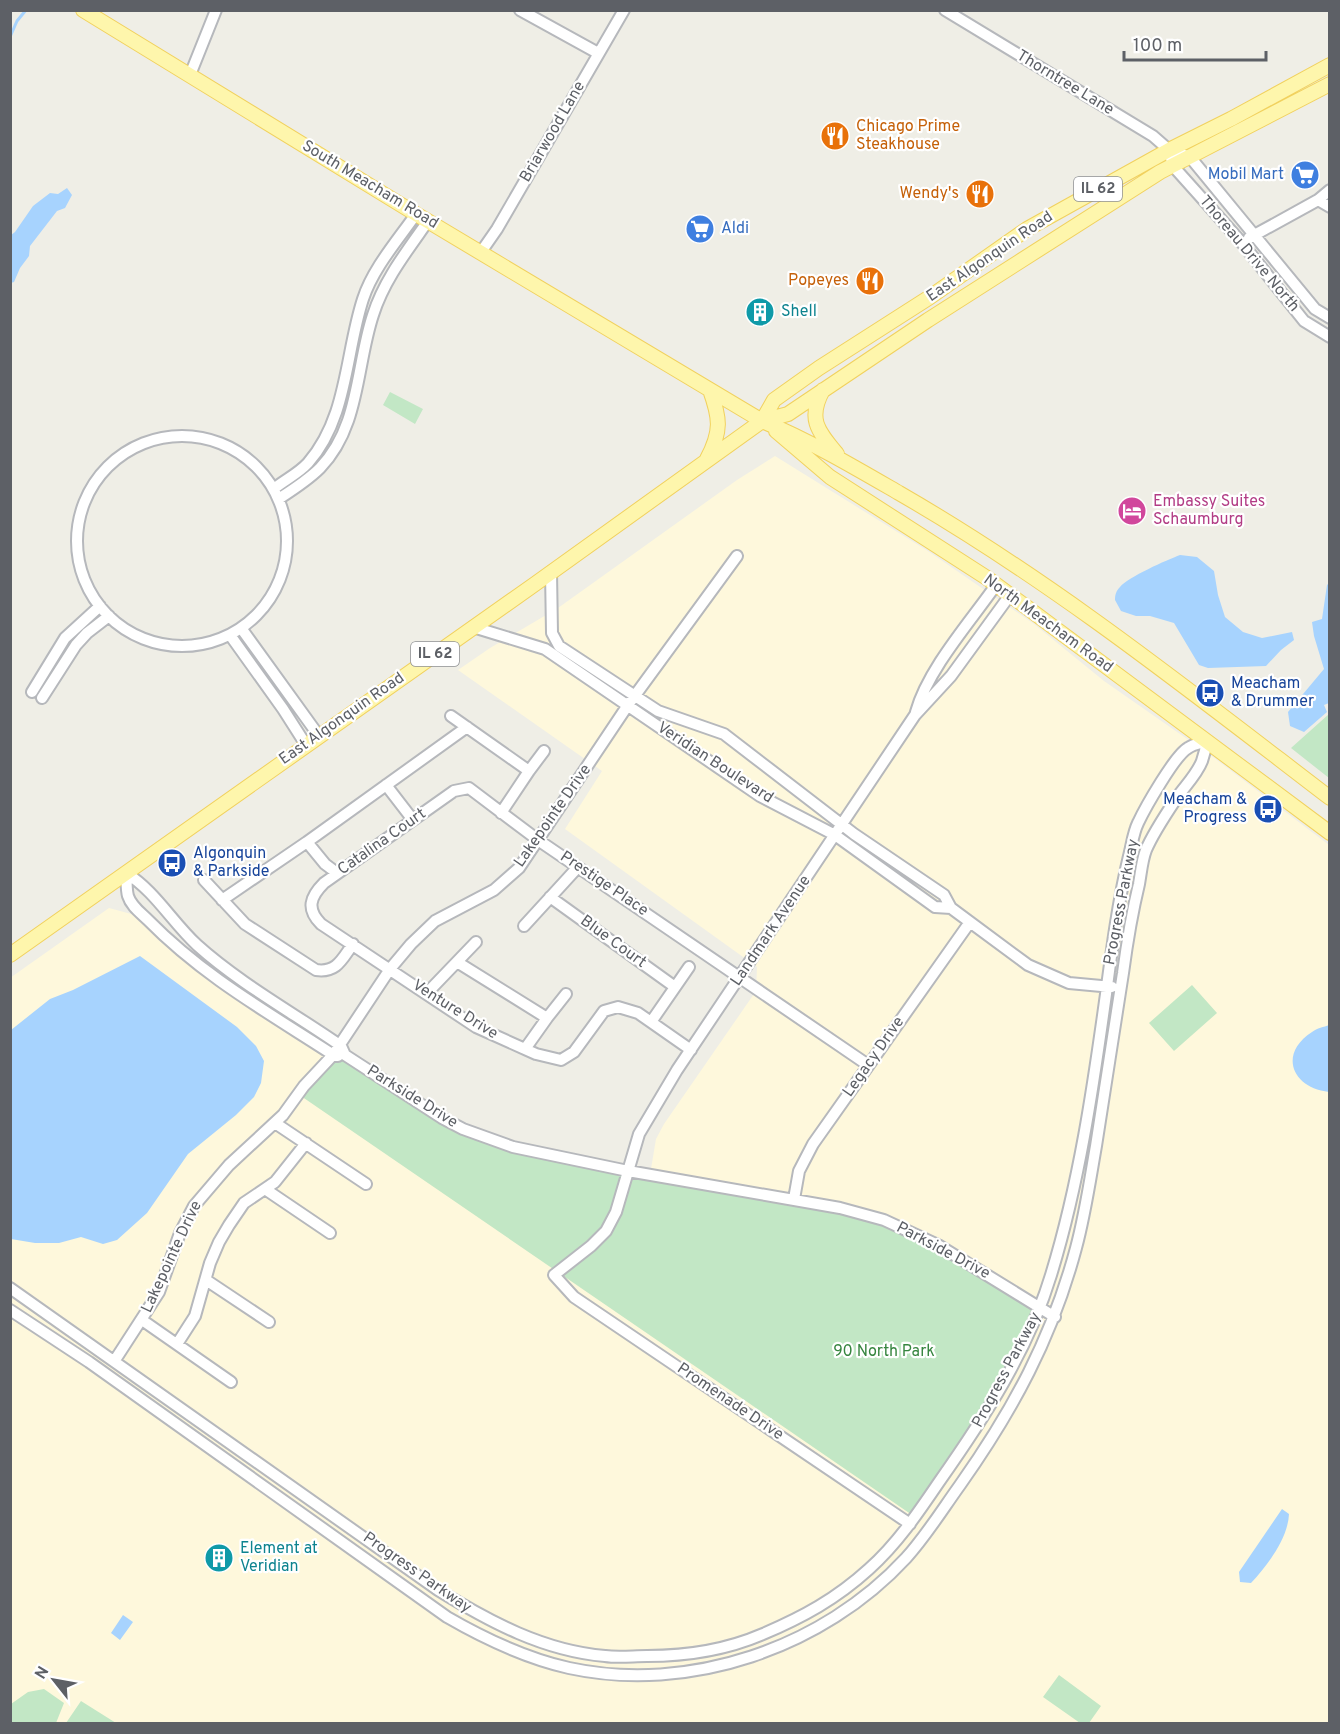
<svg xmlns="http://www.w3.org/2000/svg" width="1340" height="1734" font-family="Overpass,sans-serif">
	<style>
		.commercial { fill: #fef8dc }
		.green { fill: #c2e7c5 }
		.water { fill: #a7d3fe }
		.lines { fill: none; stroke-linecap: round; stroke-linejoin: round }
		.stream { stroke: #a7d3fe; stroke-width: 3 }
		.minor-casing { stroke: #b6b8bc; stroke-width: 14 }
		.major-casing { stroke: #f1d15e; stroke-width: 16 }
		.minor { stroke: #fff; stroke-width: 10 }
		.major { stroke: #fef6ac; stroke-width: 14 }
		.labels { text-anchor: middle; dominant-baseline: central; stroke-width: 4.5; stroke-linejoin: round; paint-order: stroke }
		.shield { fill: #fff; stroke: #8e9094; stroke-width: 1.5 }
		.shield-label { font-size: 15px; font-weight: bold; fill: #5d6066 }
		.street-label { font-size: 16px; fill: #5d6066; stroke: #fff }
		.food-label { font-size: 16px; fill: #c56008; stroke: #fff; text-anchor: end }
		.shop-label { font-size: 16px; fill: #366cbe; stroke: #fff; text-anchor: end }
		.culture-label { font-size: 16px; fill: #0d838f; stroke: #fff; text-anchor: start }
		.hotel-label { font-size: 16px; fill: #b23c85; stroke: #fff; text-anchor: start }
		.transit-label { font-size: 16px; fill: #164399; stroke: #fff; text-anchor: start }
		.park-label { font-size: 16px; fill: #36853f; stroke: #fff }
	</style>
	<rect width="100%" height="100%" fill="#efeee6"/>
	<path class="commercial" d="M775,456l153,95 106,73 70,57 109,76 116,88v878h-1318l-1,-745 99,-70 26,7 200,141 107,62 48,21 160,36 6,-36 8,-15 92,-133 1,-24 -192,-138 37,-58 -144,-101 32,-22 68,-40 179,-128z"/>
	<path class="green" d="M390,392l33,17 -8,15 -32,-19z
		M1329,714v64l-38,-30z
		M1192,985l25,28 -43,38 -25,-28z
		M333,1055l109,63 48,21 394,81 156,87 -13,28 -112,182 -617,-423z
		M1059,1675l42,31 -12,17h-9l-37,-26z
		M44,1689l20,14 -8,20h-45v-19l17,-12z
		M81,1701l35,22h-50z"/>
	<path class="water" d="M67,188l5,7 -7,13 -8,3 -27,35 -1,10 -9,12 -6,14 -3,1v-48l4,-3 18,-26 17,-13 8,1z
		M1180,555l17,2 17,14 4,24 7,22 18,15 19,6 30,-6 2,8 -13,10 -15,16 -58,2 -9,-3 -25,-42 -24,-7h-14l-15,-5 -6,-11c0,-5 1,-9 5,-13 8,-10 47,-27 60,-32z
		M1329,583v120l-5,2 3,7 -23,20 -14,-6 -2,-14 36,-43 -10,-33 -2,-14 10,-3 5,-34z
		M140,956l97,71 19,19 8,15 -3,22 -7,14 -18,18 -48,39 -41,59 -30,27 -14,4 -22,-7 -22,6h-24l-24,-4v-209l39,-31 23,-9z
		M1329,1025h1l-1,67c-37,-4 -51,-38 -17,-60 5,-4 12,-5 17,-7z
		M1282,1509l7,5c-1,24 -21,51 -38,69l-11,-1 -1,-10z
		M123,1615l10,7 -13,18 -9,-7z"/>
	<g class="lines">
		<path class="stream" d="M10,37l7,-16 9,-11"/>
		<g class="minor-casing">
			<path id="minor" d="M520,10l78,43
				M945,10l208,126 16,14 4,16 69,77 62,78 26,16
				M190,75l26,-65
				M1169,150l21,7 125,152 15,9
				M1318,200l12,7
				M1249,238l69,-38 12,-10
				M481,252l16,-23 127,-219
				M77 541a105 105 0 1 1 210 0a105 105 0 1 1-210 0Z
				M275,488c10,-8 24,-15 33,-25 40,-46 37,-109 55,-164 10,-31 35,-59 53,-85
				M280,498c14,-9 28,-18 40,-30 40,-41 36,-102 53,-153 11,-35 34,-64 55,-94
				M551,572l1,61 7,13 99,65 66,23 130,100 90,61 7,13 77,57 41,18 43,4
				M473,627l72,22 215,147 75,39 100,72 16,1
				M241,628l78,108
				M230,635l53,74 23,36
				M32,692l33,-54 35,-32
				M42,698l34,-53 11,-12 22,-17
				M916,712c12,-43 54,-90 80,-127
				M451,716l78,55 -28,42
				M529,771l15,-20
				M386,785l27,35
				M307,842l18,22 12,9
				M126,873c29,18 46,49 71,72 42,38 98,69 144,101l4,9 97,63 21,11 50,18 115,24 212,37 44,12 54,25 117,72
				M126,873c1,7 0,16 2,23 3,10 13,17 20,24 56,57 121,93 187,136h3
				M204,880l41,44 71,46c21,3 26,-11 37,-26
				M550,897l125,90
				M222,900l85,-58 160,-115
				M524,926l54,-59
				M457,962l90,56 -22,31
				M427,993l49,-51
				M547,1018l19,-24
				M651,1022l38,-55
				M691,1050l-53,-37 -20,-6 -14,4 -30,41 -13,8 -25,-6 -60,-27 -155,-103c-15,-15 -11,-27 3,-41l130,-92 15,-3 69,52 330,225
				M275,1123l91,61
				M265,1189l65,44
				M794,1199l5,-28 14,-27 157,-222
				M206,1280l63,42
				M10,1288l428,302c52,32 106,61 167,66 14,2 28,0 42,0 40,0 79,-6 116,-22 40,-17 73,-35 106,-65 28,-25 49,-56 70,-87 45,-64 89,-131 112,-207 28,-91 42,-187 55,-281 6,-46 12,-92 23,-138 3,-11 4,-23 9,-33 7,-15 37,-68 50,-75 5,-4 13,-5 19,-7
				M10,1310l79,52 358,255c38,22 78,41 122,51 120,26 254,-20 337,-110 20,-22 36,-48 54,-73 53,-75 92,-147 116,-237 9,-33 14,-68 20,-102 9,-58 18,-115 27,-173 4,-30 9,-60 16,-89 2,-11 3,-24 7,-34 7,-17 22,-39 32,-54 8,-11 19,-22 24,-35 2,-6 4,-14 5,-20
				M142,1320l89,62
				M177,1344l18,-28 15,-53 9,-21 10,-17 15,-22 31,-21 31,-39
				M115,1360l44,-68 21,-59 14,-27 35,-41 54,-50 21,-29 29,-31 57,-86 21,-25 24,-23 59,-31 25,-22 109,-163 109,-149
				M910,1524l-336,-227 -20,-22 37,-29 15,-15 10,-19 23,-78 38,-64 238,-355 36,-39 59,-81"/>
		</g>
		<g class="major-casing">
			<path id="major" d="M83,10l333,204 346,207c48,20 92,46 137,72 153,88 291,198 431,305
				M823,390c-16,29 -5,41 14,64
				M762,421l12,-21 45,-32 111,-71 97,-68 142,-79 62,-31 99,-54
				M776,431l54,46 157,101 38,28 305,227
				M707,459c15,-28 13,-41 3,-69
				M10,955l525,-371 227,-163 26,-7 140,-94 232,-148 170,-88"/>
		</g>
		<use href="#minor" class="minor"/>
		<use href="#major" class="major"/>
	</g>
	<defs>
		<g id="restaurant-disc" transform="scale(1.5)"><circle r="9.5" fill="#e8710a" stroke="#fff"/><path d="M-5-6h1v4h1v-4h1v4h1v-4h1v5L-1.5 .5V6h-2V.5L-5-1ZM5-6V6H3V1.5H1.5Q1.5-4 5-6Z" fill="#fff"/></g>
		<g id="supermarket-disc" transform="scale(1.5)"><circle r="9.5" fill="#3f7fe0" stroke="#fff"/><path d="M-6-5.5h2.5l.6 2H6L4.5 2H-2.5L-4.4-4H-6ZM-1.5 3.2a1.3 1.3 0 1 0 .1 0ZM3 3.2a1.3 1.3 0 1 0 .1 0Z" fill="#fff"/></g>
		<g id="building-disc" transform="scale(1.5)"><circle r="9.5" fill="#0f9aa8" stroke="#fff"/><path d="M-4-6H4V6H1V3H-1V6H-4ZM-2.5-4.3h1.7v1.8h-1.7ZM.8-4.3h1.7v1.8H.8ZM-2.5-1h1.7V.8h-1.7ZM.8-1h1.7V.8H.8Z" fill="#fff"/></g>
		<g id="hotel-disc" transform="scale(1.5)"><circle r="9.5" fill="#d1479c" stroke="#fff"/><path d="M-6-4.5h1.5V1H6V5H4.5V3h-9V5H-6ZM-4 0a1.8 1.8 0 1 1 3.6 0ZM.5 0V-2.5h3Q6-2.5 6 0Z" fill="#fff"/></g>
		<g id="bus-disc" transform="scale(1.5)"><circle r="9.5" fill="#1a4fb4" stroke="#fff"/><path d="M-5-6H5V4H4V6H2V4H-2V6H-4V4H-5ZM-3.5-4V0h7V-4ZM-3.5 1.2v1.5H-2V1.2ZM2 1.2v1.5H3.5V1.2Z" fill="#fff"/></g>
	</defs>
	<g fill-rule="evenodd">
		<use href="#restaurant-disc" x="835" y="136"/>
		<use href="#supermarket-disc" x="1305" y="175"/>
		<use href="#restaurant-disc" x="980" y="194"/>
		<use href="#supermarket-disc" x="700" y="229"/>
		<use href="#restaurant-disc" x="870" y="281"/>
		<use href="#building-disc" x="760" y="312"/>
		<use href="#hotel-disc" x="1132" y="511"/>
		<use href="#bus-disc" x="1210" y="693"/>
		<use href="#bus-disc" x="1268" y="809"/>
		<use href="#bus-disc" x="172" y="863"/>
		<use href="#building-disc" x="219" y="1558"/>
	</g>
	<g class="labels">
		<g class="shield">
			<rect x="1074" y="177" width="48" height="24" rx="4.5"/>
			<rect x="411" y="642" width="48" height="24" rx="4.5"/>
		</g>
		<g class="shield-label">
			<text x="1098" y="189">IL 62</text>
			<text x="435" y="654">IL 62</text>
		</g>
		<g class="street-label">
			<text transform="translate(1065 83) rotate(31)">Thorntree Lane</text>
			<text transform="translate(553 132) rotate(-60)">Briarwood Lane</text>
			<text transform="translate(370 185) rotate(31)">South Meacham Road</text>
			<text transform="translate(1249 254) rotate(50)">Thoreau Drive North</text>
			<text transform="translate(990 257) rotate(-34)">East Algonquin Road</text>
			<text transform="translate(1048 624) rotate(36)">North Meacham Road</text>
			<text transform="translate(342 719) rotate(-35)">East Algonquin Road</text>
			<text transform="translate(715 763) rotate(33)">Veridian Boulevard</text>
			<text transform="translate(553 816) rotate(-55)">Lakepointe Drive</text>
			<text transform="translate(382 842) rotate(-35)">Catalina Court</text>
			<text transform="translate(604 884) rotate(34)">Prestige Place</text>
			<text transform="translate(1122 902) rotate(-79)">Progress Parkway</text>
			<text transform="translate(771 931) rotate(-56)">Landmark Avenue</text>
			<text transform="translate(613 942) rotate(36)">Blue Court</text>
			<text transform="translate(455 1010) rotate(32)">Venture Drive</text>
			<text transform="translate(874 1057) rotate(-55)">Legacy Drive</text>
			<text transform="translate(412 1097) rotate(32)">Parkside Drive</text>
			<text transform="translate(943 1251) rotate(28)">Parkside Drive</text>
			<text transform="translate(172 1257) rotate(-65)">Lakepointe Drive</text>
			<text transform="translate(1007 1370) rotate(-62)">Progress Parkway</text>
			<text transform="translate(730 1402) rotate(34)">Promenade Drive</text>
			<text transform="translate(417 1573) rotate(35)">Progress Parkway</text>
		</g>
		<g class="food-label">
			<text x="856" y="127" text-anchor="start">Chicago Prime<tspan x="856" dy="18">Steakhouse</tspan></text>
			<text x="959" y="194">Wendy's</text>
			<text x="849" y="281">Popeyes</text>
		</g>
		<g class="shop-label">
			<text x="1284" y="175">Mobil Mart</text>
			<text x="721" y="229" text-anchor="start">Aldi</text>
		</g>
		<g class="culture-label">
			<text x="781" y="312">Shell</text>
			<text x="240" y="1549">Element at<tspan x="240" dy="18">Veridian</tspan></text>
		</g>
		<g class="hotel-label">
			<text x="1153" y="502">Embassy Suites<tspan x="1153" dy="18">Schaumburg</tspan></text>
		</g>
		<g class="transit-label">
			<text x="1231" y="684">Meacham<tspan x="1231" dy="18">&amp; Drummer</tspan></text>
			<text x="1247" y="800" text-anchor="end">Meacham &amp;<tspan x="1247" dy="18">Progress</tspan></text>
			<text x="193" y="854">Algonquin<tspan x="193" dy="18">&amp; Parkside</tspan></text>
		</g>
		<g class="park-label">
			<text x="884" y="1352">90 North Park</text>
		</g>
	</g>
	<rect width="1340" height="1734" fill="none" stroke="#5d6066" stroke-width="24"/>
	<g transform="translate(54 1680) rotate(301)" stroke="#ffffff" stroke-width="4.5" paint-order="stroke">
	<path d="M0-4.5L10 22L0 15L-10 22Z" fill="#5d6066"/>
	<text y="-9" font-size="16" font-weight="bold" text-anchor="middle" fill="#5d6066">N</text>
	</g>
	<path d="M1124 51v9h142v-9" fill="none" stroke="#5d6066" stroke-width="3"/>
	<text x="1133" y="51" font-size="18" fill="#5d6066" stroke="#ffffff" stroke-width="4.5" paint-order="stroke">100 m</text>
</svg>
